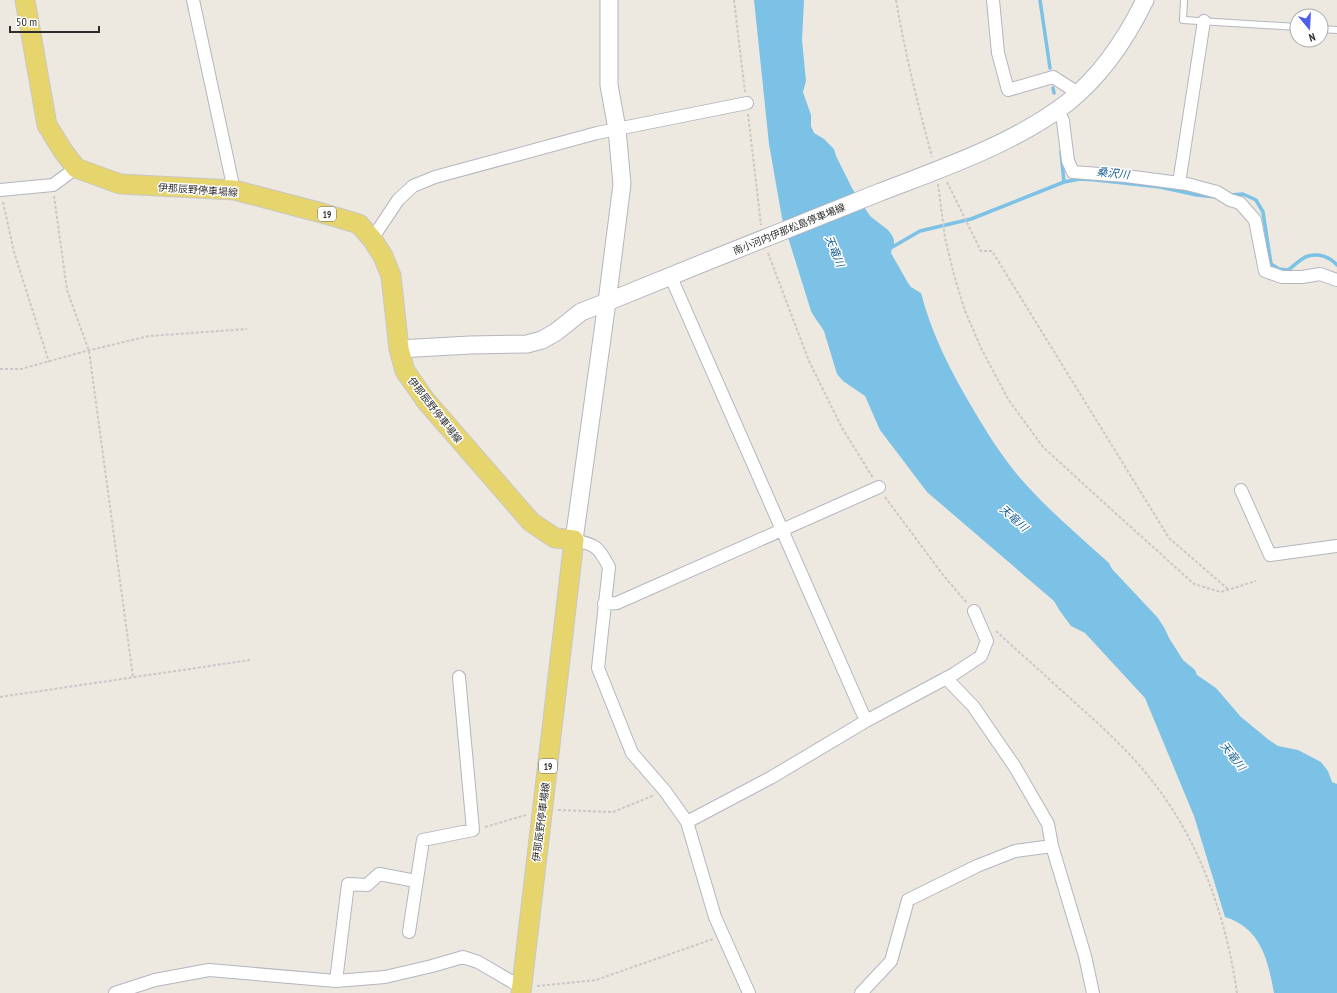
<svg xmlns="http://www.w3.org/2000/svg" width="1337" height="993" font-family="'PT Sans Narrow','Noto Sans JP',sans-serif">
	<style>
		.water { fill: #7cc1e6 }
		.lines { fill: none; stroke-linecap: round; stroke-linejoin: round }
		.stream { stroke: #7cc1e6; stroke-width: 3.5 }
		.lane-casing { stroke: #b4b5bf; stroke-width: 8 }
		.street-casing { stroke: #b4b5bf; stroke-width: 14 }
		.secondary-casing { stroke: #b4b5bf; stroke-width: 19 }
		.primary-casing { stroke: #c8c8c8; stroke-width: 21 }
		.path { stroke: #c8c8c8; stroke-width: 2; stroke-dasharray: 3 2; stroke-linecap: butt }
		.lane { stroke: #fff; stroke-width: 6 }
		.street { stroke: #fff; stroke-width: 12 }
		.secondary { stroke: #fff; stroke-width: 17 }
		.primary { stroke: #e6d46c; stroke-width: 19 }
		.labels { text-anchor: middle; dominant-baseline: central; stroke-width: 3; stroke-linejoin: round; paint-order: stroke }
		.shield { fill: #fff; stroke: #6c6c6c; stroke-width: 1 }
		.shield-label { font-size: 9px; font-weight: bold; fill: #2d2d2d }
		.street-label { font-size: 10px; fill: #2d2d2d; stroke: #fff }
		.water-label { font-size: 11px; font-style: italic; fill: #186095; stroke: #fff }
	</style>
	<rect width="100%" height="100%" fill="#ede9e0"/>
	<path class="water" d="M754,0h50l-2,40 4,41 -3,11 8,23v11l3,7 10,6 10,10 2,7 16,32 18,28 18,14 4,5 2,5v6l-2,2 -1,5 17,30 3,4 10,6c11,42 30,79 52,116 14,24 30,49 48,70 27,31 58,57 88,84l3,6 46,49 7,11 4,9 14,22 12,10 2,5 19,13 25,29 28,23 9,6 20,4 23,12 7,9 4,11 5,2v209h-63c-6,-33 -13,-65 -49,-76l-31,-101 -49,-118 -60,-65 -14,-7 -11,-15 -6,-10 -127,-109 -47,-62 -15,-34 -22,-15 -6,-7 -13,-43c-4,-7 -9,-12 -13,-20l-29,-93 -13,-74z"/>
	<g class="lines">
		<path class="stream" d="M1040,0l10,68
			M1053,88l1,5
			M1061,152l3,30
			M1230,195l13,-1 13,6 7,12 8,52 8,5 9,1c6,-4 13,-12 20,-14 11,-3 22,1 29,9
			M889,249l31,-18 51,-12 93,-37 16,-3 16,1 64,7 37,8 19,2"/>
		<g class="lane-casing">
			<path id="lane" d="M1184,0l-1,20 114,7
				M1321,29l16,1"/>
		</g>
		<g class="street-casing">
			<path id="street" d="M193,0l41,190
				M993,0l5,53 10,37 45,-13 25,16
				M1058,109l5,12 5,40 5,11 53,4 61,8 30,8 13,8 10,3 15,17 10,51 17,6h20l18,-3 17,6
				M1179,183l25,-162
				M0,190l53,-5 23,-17
				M372,239l26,-39 15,-14 22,-9 162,-44 150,-30
				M670,275l196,446
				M1241,490l29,65 67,-9
				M574,540c22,5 24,6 35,27l-11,101 34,85 33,38 22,31 28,95 34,76
				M604,604l13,-1 262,-116
				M946,678l27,28 42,61 33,57 4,22 33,110 8,37
				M687,822l85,-45 94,-56 88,-47 27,-18 6,-15 -13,-30
				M409,932l14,-92 50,-10 -14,-153
				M336,981l12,-97 19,1 12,-11 37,7
				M115,993l40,-13 54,-10 127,11 49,-4 47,-11 31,-9 15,5 43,25
				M861,993l30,-32 17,-61 69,-34 38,-15 37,-5"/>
		</g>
		<g class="secondary-casing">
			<path id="secondary" d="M399,349l71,-4 57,-1 15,-4 14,-8 25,-20 26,-10 15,-118 -5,-55 -8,-44v-85
				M574,540l33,-238c90,-37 181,-73 271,-109 62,-24 136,-49 189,-90 34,-27 59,-64 78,-103"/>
		</g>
		<g class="primary-casing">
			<path id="primary" d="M25,0l22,125 16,26 13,17 44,16 114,6 88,23 37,11 13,15 11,17 8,20 8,73 6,22 21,30 105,121 24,16 19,2 -53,453"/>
		</g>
		<path class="path" d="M734,0l11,92
			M896,0c9,53 22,105 36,157
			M748,114l13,111
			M947,182l34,69h11l177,287 60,52
			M938,184l7,54 9,37 11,36 16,37 27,51 35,48 58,53 93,84 27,8 35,-11
			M54,196l13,94 22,61 44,326
			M3,202l11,50 35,110
			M768,253l41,108 32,65 32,52
			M0,369h21l65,-18 63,-15 98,-7
			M885,497l58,78 24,28
			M996,631c25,23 51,46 76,69 27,24 54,48 77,77 50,61 77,139 88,216
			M0,697l250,-37
			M558,810l55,2 42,-17
			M485,827l41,-12
			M537,986l59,-6 117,-41"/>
		<use href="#lane" class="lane"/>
		<use href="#street" class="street"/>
		<use href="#secondary" class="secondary"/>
		<use href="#primary" class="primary"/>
	</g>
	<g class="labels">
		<g class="shield">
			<rect x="318" y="207" width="18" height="14" rx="3"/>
			<rect x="539" y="759" width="18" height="14" rx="3"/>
		</g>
		<g class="shield-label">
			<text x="327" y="214">19</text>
			<text x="548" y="766">19</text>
		</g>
		<g class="street-label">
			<text transform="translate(198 190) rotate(4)">伊那辰野停車場線</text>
			<text transform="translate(789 229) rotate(-22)">南小河内伊那松島停車場線</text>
			<text transform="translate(435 410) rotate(52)">伊那辰野停車場線</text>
			<text transform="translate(541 822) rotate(-83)">伊那辰野停車場線</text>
		</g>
		<g class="water-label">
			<text transform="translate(1113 173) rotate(6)">桑沢川</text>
			<text transform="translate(835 251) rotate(68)">天竜川</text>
			<text transform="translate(1014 518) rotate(42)">天竜川</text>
			<text transform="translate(1233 756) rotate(52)">天竜川</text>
		</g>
	</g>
	<g transform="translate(1309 28) rotate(162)"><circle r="19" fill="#ffffff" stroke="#ababab"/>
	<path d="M0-3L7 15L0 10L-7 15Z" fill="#4e5eec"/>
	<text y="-6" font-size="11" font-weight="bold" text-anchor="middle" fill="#2d2d2d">N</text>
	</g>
	<path d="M10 26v6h89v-6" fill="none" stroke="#2d2d2d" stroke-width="2"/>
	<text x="16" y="26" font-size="12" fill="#2d2d2d" stroke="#ffffff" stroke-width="3" paint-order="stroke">50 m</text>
</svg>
